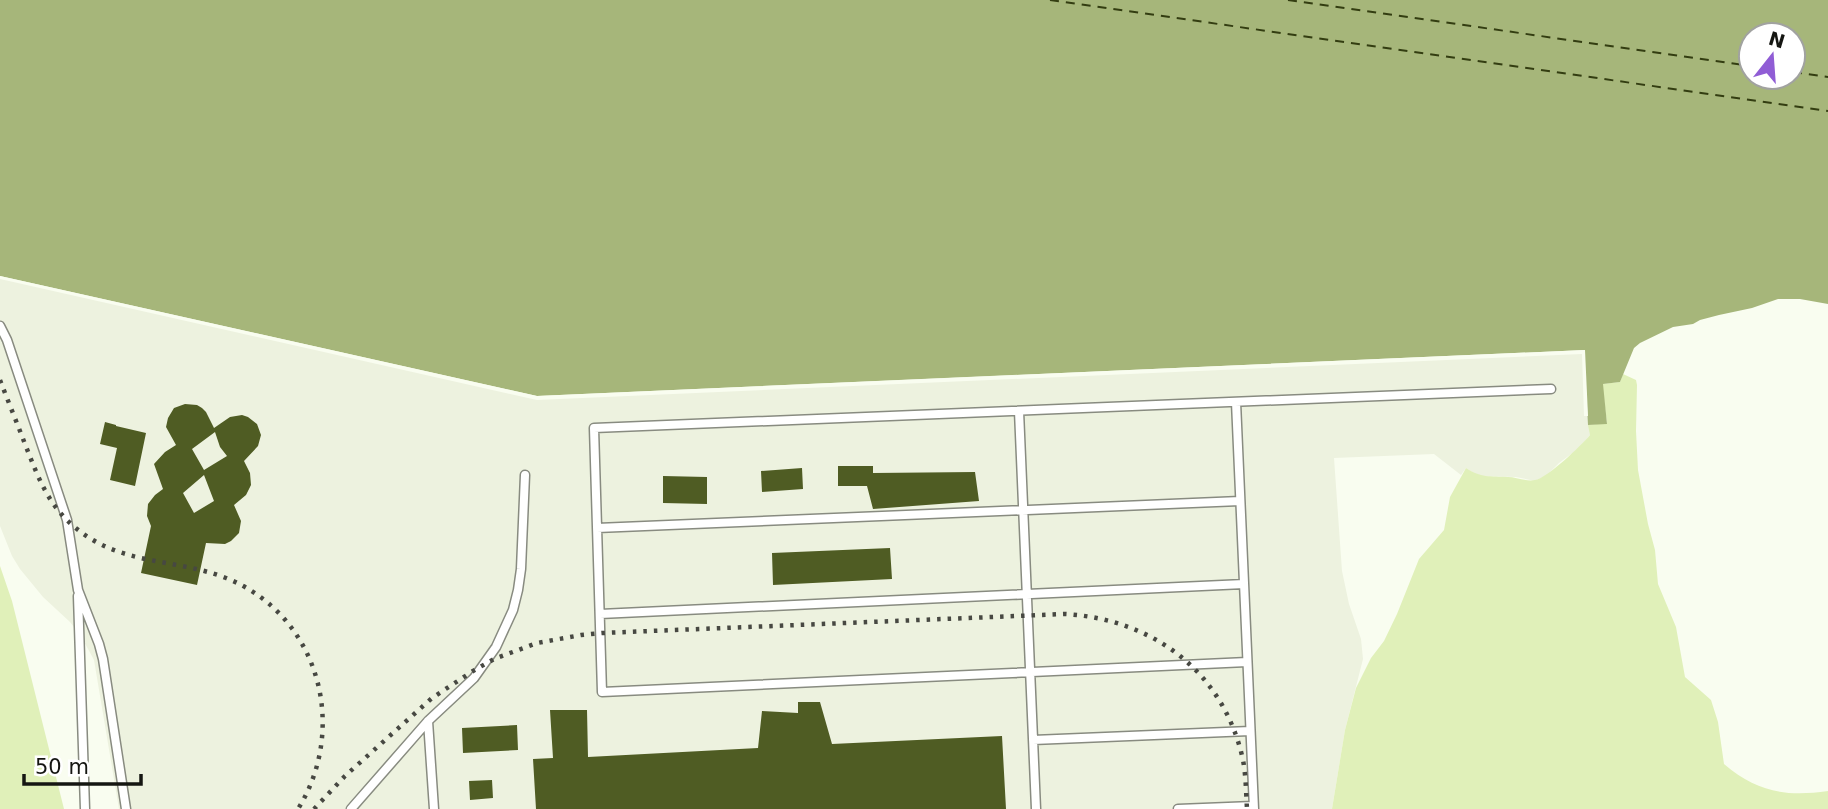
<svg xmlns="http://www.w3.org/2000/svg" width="1828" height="809" font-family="'DejaVu Sans',sans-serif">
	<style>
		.built { fill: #edf2df }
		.green { fill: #e0f0b9 }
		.water { fill: #a6b67a; fill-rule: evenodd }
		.pier { fill: #f9fdf0 }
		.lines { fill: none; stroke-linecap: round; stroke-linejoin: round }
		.ferry { stroke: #333d11; stroke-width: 2; stroke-dasharray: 9 7; stroke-linecap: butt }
		.building { fill: #4f5c23; fill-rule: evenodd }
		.service-casing { stroke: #888b80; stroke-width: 11 }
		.service { stroke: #fff; stroke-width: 8 }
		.rail { stroke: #474842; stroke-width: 4.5; stroke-dasharray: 3.5 7; stroke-linecap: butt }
	</style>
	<rect width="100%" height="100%" fill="#f9fdf0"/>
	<path class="built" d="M0,276l537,120 1048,-46 5,85 -12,14 -19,14 -12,12 -12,6 -19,-4 -38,-1 -12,-8 -5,7 -27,-21 -100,4 8,113 7,33 12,35 2,20 -18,71 -13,79h-1213l-25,-149 -13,-24 -11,-14 -27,-25 -23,-28 -8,-13 -12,-30z"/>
	<path class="green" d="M1623,374l13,6 1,5 -1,46 2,39 10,54 7,26 3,34 18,43 9,50 26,23 7,22 6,42c33,28 62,33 104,27v18h-496l13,-79 11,-42 15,-30 13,-17 13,-27 22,-55 25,-29 6,-33 16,-29c15,10 24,8 42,9 8,0 19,5 27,3 11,-1 47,-35 55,-45l-2,-10 19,-2 -5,-39 18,-2z
		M0,566l12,35 52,208h-64z"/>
	<path class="water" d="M0,0h1828v304l-28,-5h-22l-26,9 -33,7 -19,5 -7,4 -20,3 -33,16 -6,5 -14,34 -17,2 4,40 -19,1 -4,-75 -1047,46 -537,-120zM1751,35h42v42h-42z"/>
	<path class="pier" d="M0,276l537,120 1048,-46 3,66h-4l-2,-62 -1045,46 -537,-121z"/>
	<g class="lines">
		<path class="ferry" d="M1050,0l778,111
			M1288,0l463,66
			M1793,72l35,5"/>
	</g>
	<path class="building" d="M185,404l12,1 5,3 4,4 8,16 16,-11 12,-2 6,2 9,7 4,11 -3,11 -14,15 6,12 1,12 -5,10 -12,10 7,16 -2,12 -8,8 -6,3 -19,-1 -9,42 -56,-12 10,-47 -4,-10 1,-12 7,-9 8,-6 -9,-25 11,-12 11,-7 -10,-18 2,-9 6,-10zM215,432l5,15 7,9 -23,14 -12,-21zM204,475l10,26 -20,12 -11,-20z
		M105,422l11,3v1l30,7 -11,53 -25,-6 7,-32 -17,-4z
		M838,466h35v7l102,-1 4,29 -106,8 -6,-23h-29z
		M802,468l1,21 -41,3 -1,-21z
		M663,476l44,1v27l-44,-1z
		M890,548l2,31 -119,6 -1,-32z
		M798,702h22l12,42 170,-8 4,73h-470l-3,-50 20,-1 -3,-48h37l1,47 170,-9 4,-37 36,2z
		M517,725l1,25 -55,3 -1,-25z
		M492,780l1,18 -23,2 -1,-19z"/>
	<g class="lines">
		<g class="service-casing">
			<path id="service" d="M0,326l7,14 60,180 11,70 21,54 4,15 23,150
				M1236,402l18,407
				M1019,411l17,398
				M597,528l643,-27
				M78,596l7,213
				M600,614l644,-30
				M1247,662l-645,30 -8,-264 957,-39
				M428,721l6,88
				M1033,740l217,-9
				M351,809l77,-88 46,-43 22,-31 17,-37 5,-20 3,-21 4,-94
				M1178,809l75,-3"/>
		</g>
		<use href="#service" class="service"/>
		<path class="rail" d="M0,380c8,21 17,43 25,64 13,33 23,62 52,85 46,37 98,29 149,49 93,37 123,149 72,231
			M314,809l31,-33 87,-78 41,-27 21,-12 43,-16 44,-8 21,-2 463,-19c88,5 159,58 178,146 3,16 3,33 4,49"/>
	</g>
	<g transform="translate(1772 56) rotate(17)"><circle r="33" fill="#ffffff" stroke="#a1a2a0" stroke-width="2"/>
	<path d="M0-5L12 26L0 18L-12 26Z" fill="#905dd5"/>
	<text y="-10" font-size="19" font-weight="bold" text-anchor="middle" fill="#151612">N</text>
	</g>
	<path d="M24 774v10h117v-10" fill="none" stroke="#151612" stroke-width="3.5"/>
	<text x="35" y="774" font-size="21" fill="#151612" stroke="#ffffff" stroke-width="5" paint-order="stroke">50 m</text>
</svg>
